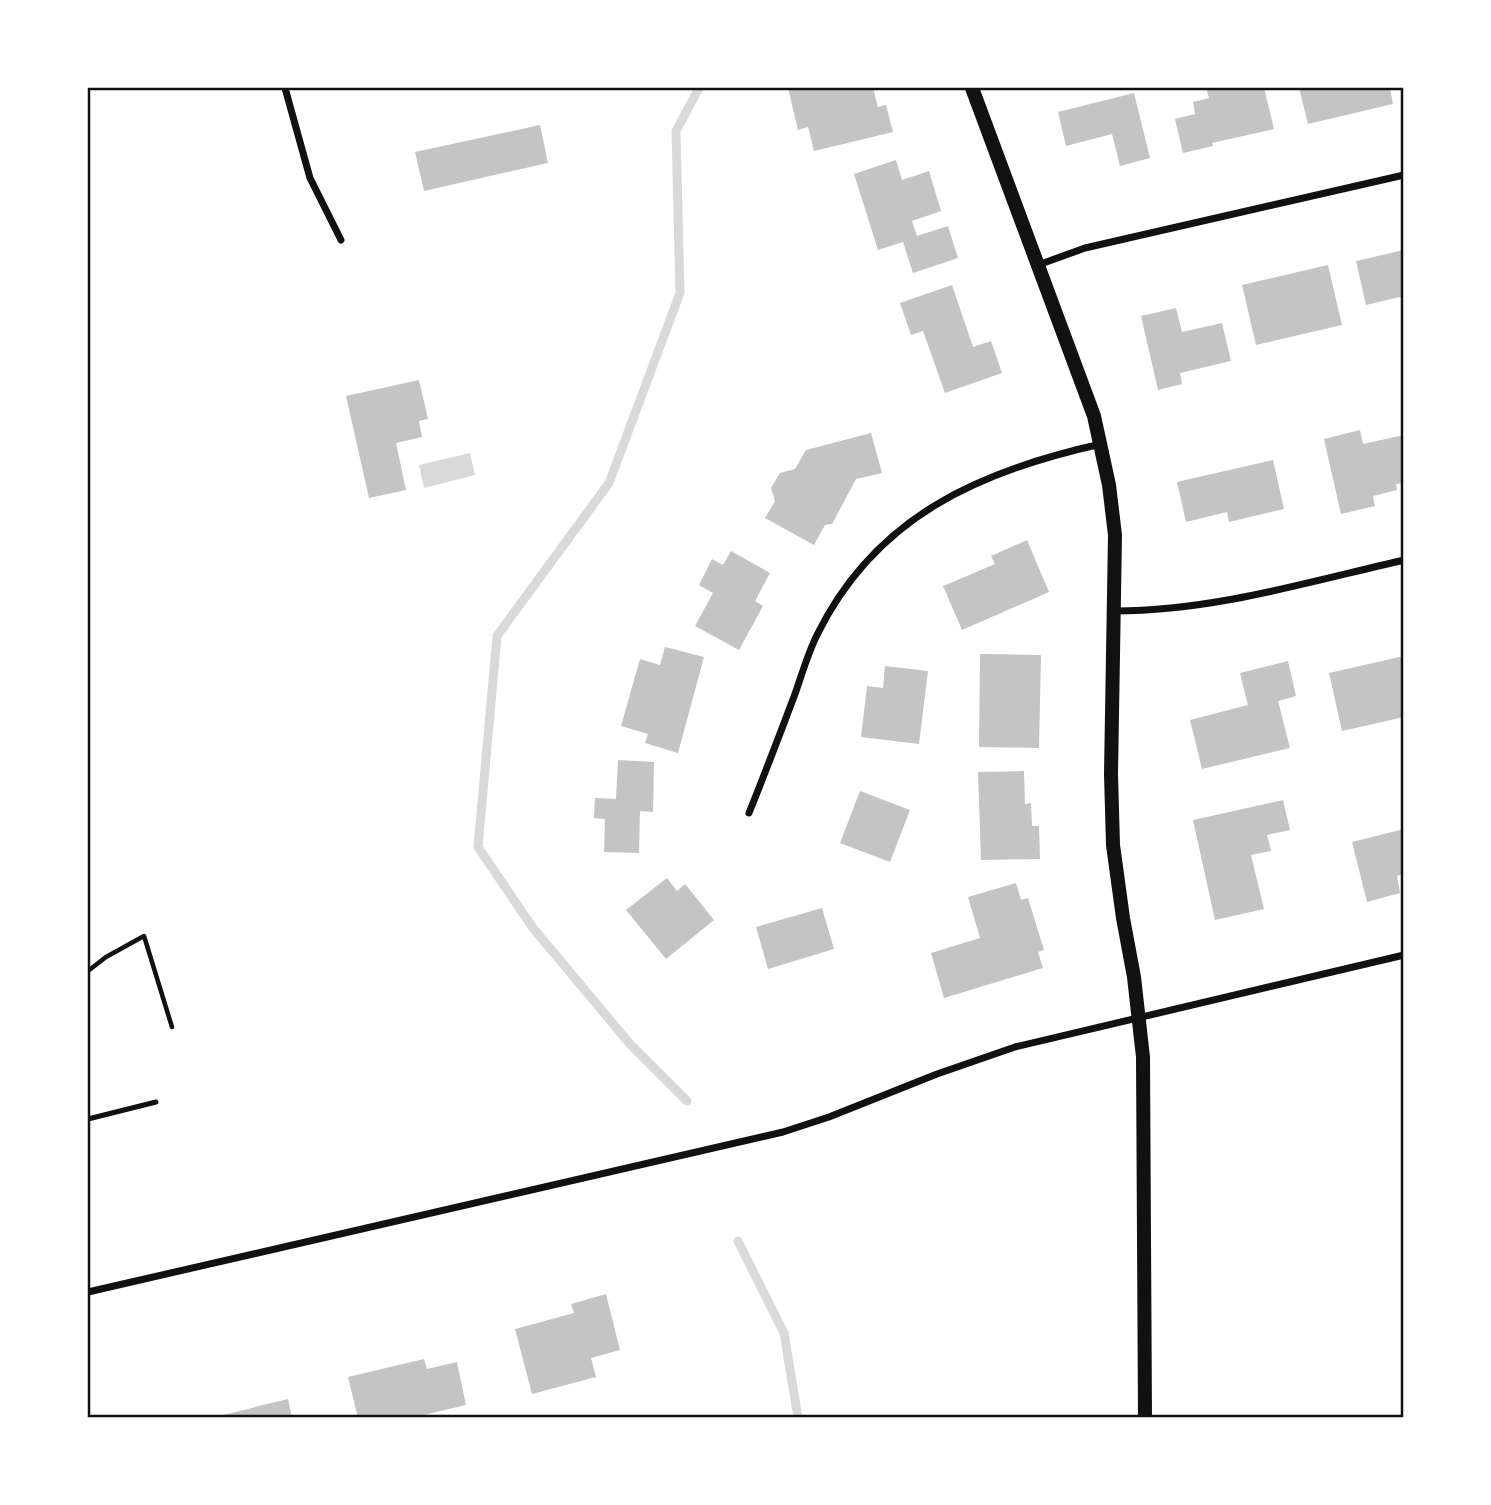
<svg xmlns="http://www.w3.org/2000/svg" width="1491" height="1505" font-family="'DM Sans',sans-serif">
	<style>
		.water { fill: #d9d9d9 }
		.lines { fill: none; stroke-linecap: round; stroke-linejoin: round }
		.stream { stroke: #d9d9d9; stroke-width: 9 }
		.building { fill: #c4c4c4 }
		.path { stroke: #111; stroke-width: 4.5 }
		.service { stroke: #111; stroke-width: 5 }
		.minor { stroke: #111; stroke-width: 7 }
		.secondary { stroke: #111; stroke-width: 14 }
		.neatline { fill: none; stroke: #111; stroke-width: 2.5 }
	</style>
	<rect width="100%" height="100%" fill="#fff"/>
	<path class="water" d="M470,453l5,22 -51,13 -5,-23z"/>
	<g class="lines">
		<path class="stream" d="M687,1101l-57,-57 -97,-116 -55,-81 19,-211 112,-153 71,-190 -4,-162 23,-43
			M738,1241l46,92 14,85"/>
	</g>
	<path class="building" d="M788,88h85l5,19 8,-2 7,27 -79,19 -6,-24 -10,3z
		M1206,88h58l10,41 -62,14 1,3 -30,7 -8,-34 20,-5 -2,-12 16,-4z
		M1299,88h91l3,16 -85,20z
		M1134,93l16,65 -30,8 -8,-32 -46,12 -8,-34z
		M540,125l8,38 -124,28 -9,-39z
		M896,160l6,20 27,-9 12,40 -29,10 5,15 31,-10 10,32 -45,15 -10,-31 -25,8 -24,-76z
		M1404,250v46l-38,9 -10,-44z
		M1328,265l14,60 -86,20 -14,-60z
		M952,285l21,62 18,-6 11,32 -57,20 -22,-62 -12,4 -11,-32z
		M1176,308l6,24 40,-9 9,38 -51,12 2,11 -24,6 -17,-74z
		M419,380l9,39 -9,2 3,16 -26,6 10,47 -37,8 -23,-102z
		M1360,430l3,14 41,-9v48l-8,1 1,6 -24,6 2,10 -34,8 -17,-75z
		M871,433l11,40 -26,6 -24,45 -7,1 -11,20 -49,-27 10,-17 -4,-13 9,-15 15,-4 11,-19z
		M1273,460l11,49 -55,13 -2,-10 -41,10 -9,-40z
		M1027,540l22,52 -87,38 -19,-44 52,-22 -4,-8z
		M731,551l39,22 -15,28 8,5 -24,44 -44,-24 18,-33 -14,-8 13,-26 11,6z
		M665,647l39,10 -26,96 -33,-10 3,-9 -27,-8 19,-67 20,6z
		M980,654l61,1 -2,93 -60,-1z
		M1404,656v61l-62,14 -13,-58z
		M1288,661l8,35 -18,5 12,47 -88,21 -12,-49 58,-15 -8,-32z
		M885,666l43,5 -9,73 -58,-7 6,-51 16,2z
		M618,760l36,2 -1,50 -13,-1 -1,42 -35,-1 1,-33 -11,-1 1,-20 21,1z
		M1024,771l1,33 6,-1 1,23h7l1,33 -59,1 -3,-88z
		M860,791l50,19 -20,52 -50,-19z
		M1283,800l7,30 -23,5 4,16 -20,4 13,54 -49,11 -22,-100z
		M1404,829v45l-7,2 3,17 -33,9 -15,-60z
		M667,878l10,13 8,-7 29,36 -48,39 -40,-49z
		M1016,883l5,17 7,-2 16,52 -6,2 5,16 -99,30 -13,-45 49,-15 -12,-41z
		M822,908l12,41 -66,20 -12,-42z
		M606,1294l14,56 -29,8 5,19 -64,17 -17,-65 59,-16 -3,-9z
		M424,1359l3,10 30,-7 9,43 -55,13h-53l-10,-41z
		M288,1399l4,19h-68l-1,-3z"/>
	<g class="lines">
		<path class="path" d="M88,971l18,-14 38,-21 28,91"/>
		<path class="service" d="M88,1119l68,-17"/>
		<path class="minor" d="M285,88l25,90 31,62
			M1038,265l47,-17 319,-73
			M1115,611c98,0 193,-29 289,-51
			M749,813c16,-40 31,-79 46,-119 7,-20 13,-41 22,-59 58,-118 162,-164 284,-191
			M88,1292l695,-160 46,-15 108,-43 78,-27 389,-92"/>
		<path class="secondary" d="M972,88l122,328 15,69 6,50 -4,239 2,71 10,73 11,59 9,80 2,361"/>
	</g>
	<rect width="1491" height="1505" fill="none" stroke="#ffffff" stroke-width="178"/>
	<rect x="89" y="89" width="1313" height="1327" class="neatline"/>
</svg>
